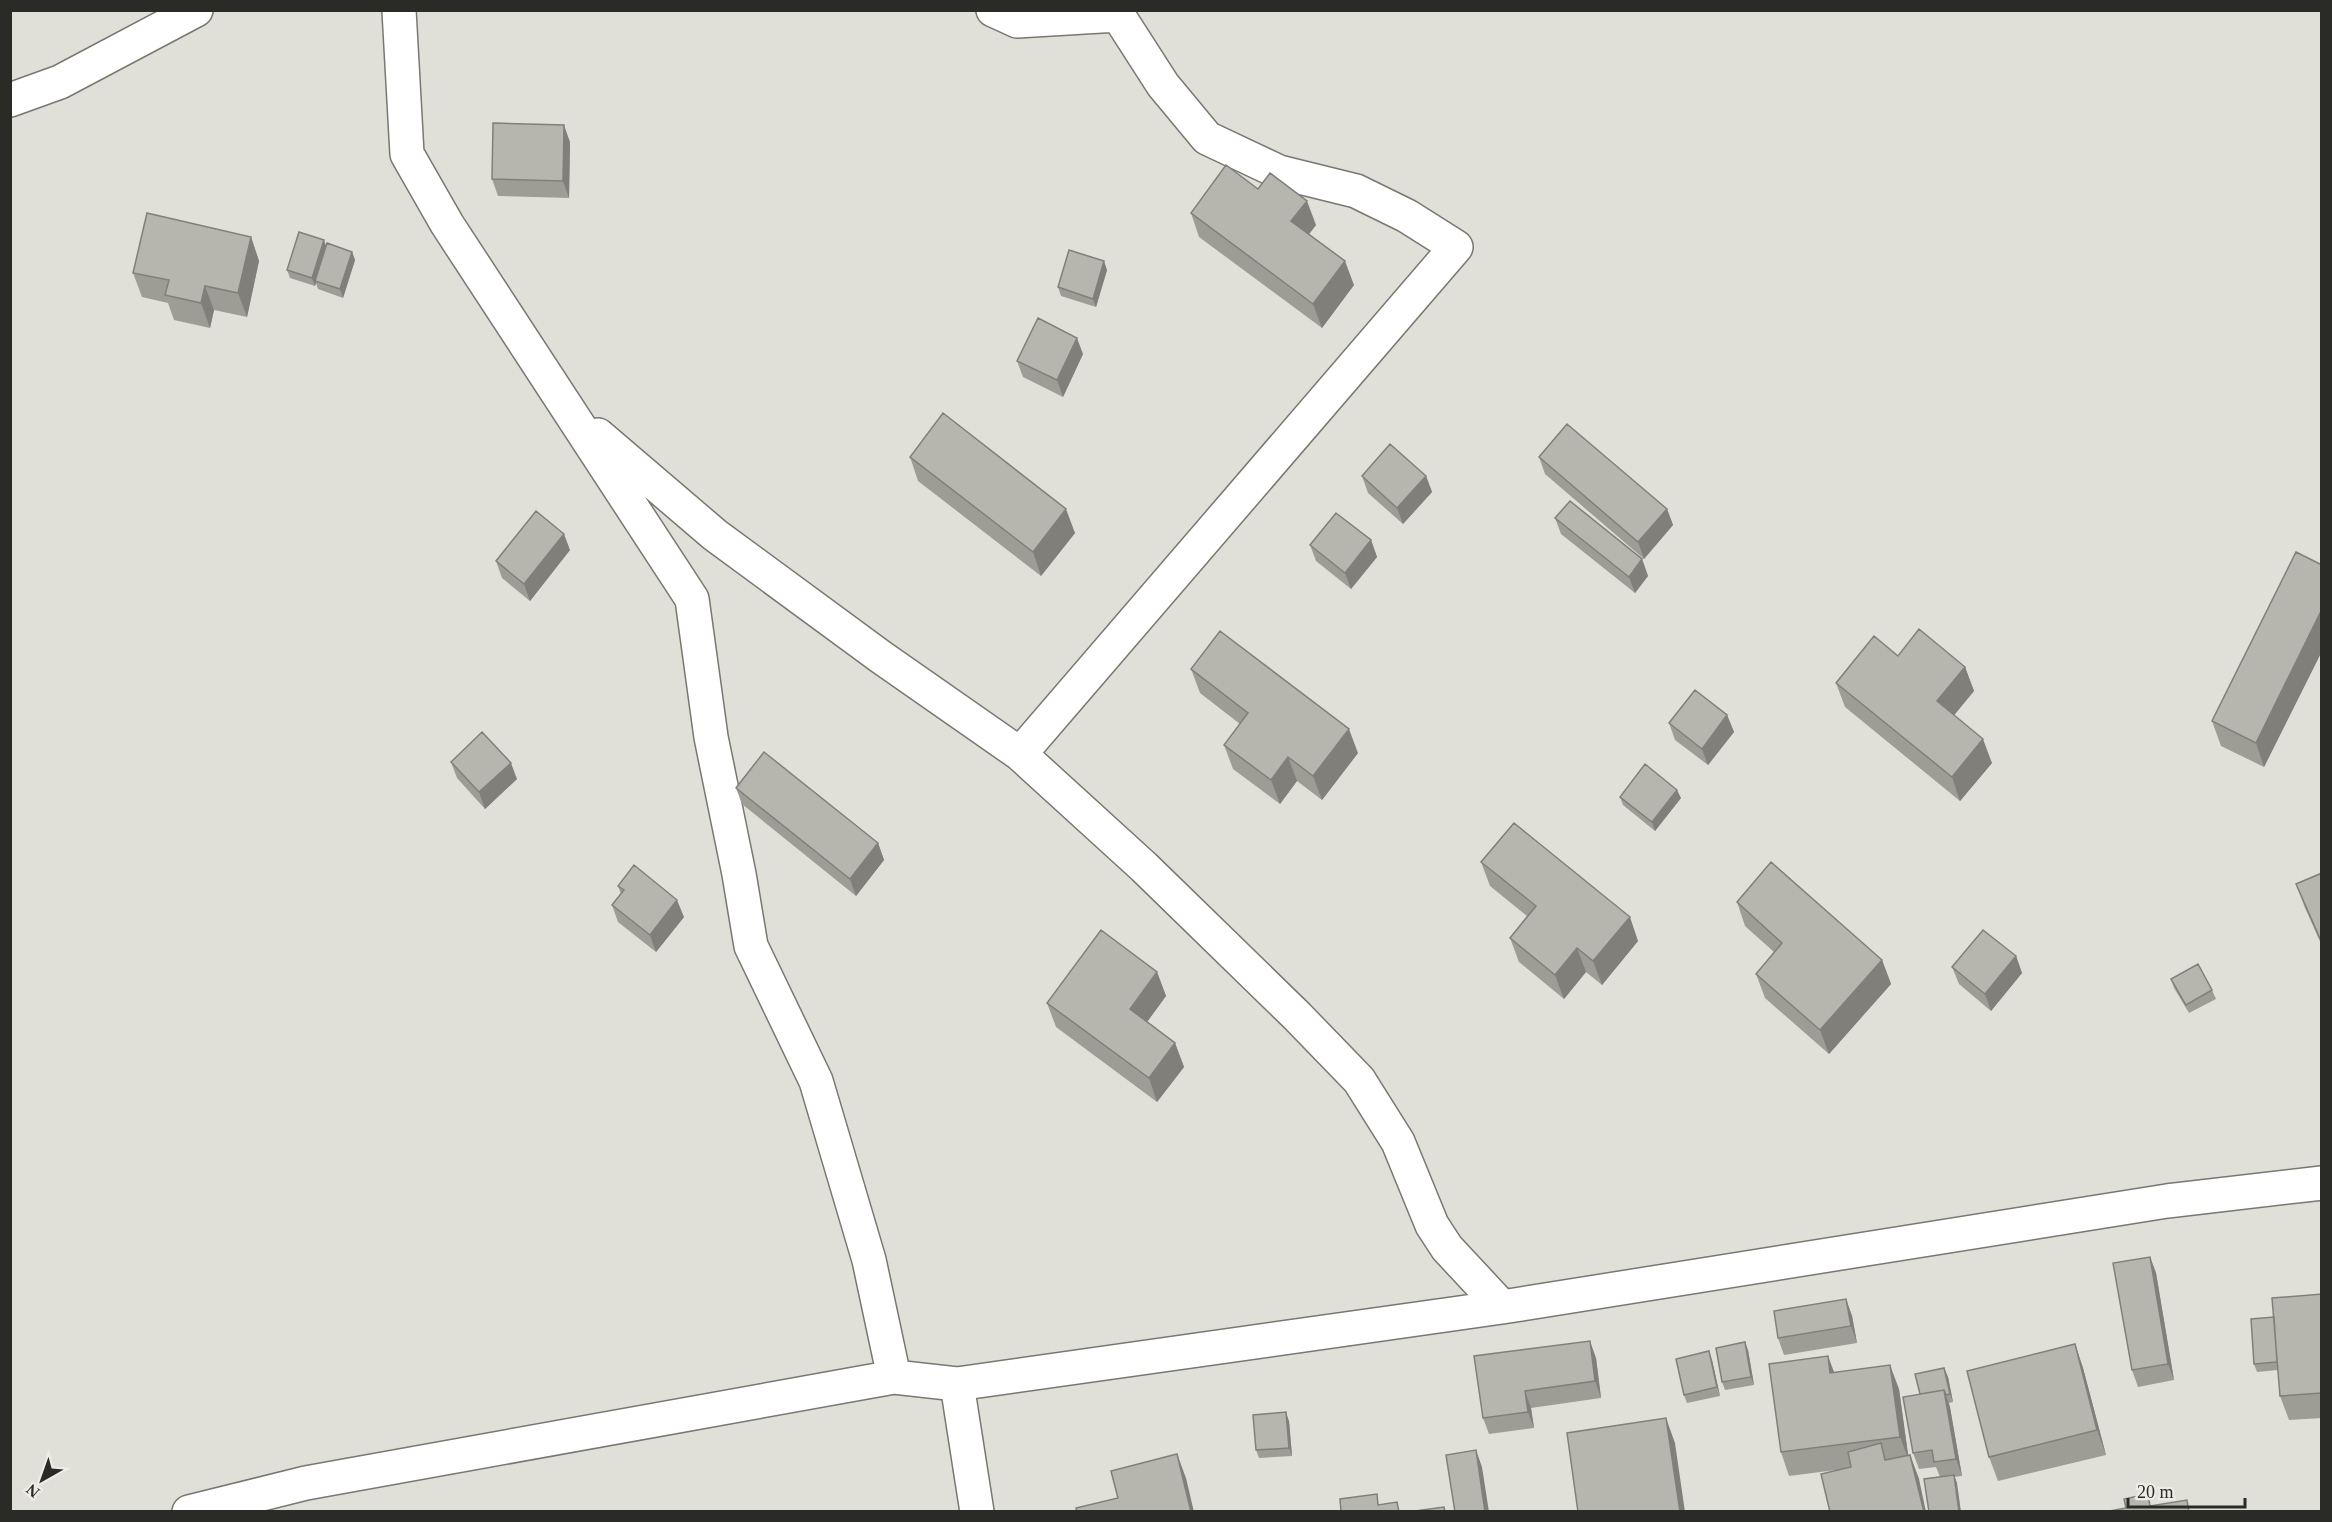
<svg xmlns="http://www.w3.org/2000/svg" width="2332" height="1522" font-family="'Times New Roman',serif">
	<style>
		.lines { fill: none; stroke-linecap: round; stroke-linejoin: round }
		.street-casing { stroke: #787770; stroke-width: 36 }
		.street { stroke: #fff; stroke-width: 33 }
		.wall { fill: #9d9d96 }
		.shaded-wall { fill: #807f7a }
		.building { fill: #b7b6ae; stroke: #807f7a; stroke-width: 1.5 }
	</style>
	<rect width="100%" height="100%" fill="#e1e0d8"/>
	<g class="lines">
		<g class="street-casing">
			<path id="street" d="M399,10l8,144 40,70 245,375 19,138 28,137 12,72 65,135 53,179 25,117
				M993,10l24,11 101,-6 45,70 44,53 72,34 77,19 51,25 49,31 -436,507
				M10,100l50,-18 136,-72
				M598,435l117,100 166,122 139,97 124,113 153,149 62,64 39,62 34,83 15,23 55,59
				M957,1384l20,128
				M189,1512l117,-29 588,-106 63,7 545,-77 665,-106 155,-18"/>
		</g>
		<use href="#street" class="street"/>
	</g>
	<path class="wall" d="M570,142l-1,56 -71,-2 -6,-17z
		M1258,189l58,36 -7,9 45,51 -32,43 -123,-91 -8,-24z
		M251,237l8,24 -12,56 -33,-7 -4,18 -36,-8 -6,-17 -26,-6 -9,-24z
		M326,246l26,6 3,8 -12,38 -25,-9 -2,-6 -1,3 -25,-8 -3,-8z
		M1107,270l-11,37 -35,-11 -3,-9z
		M1083,354l-20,43 -40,-20 -6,-16z
		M910,457l165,76 -34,43 -123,-95z
		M1539,457l128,52 6,16 -29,34 -99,-85z
		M1362,476h64l6,16 -29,32 -35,-31z
		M1555,518l87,41 6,17 -13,17 -74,-59z
		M1371,540l6,17 -26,32 -35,-28 -6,-16z
		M570,550l-40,51 -28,-23 -6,-17z
		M2322,565v86l-58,116 -43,-21 -9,-25z
		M1898,656l67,11 9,24 -20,24 38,48 -32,38 -115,-94 -9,-24z
		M1191,669l167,84 -36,47 -25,-19 -17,23 -47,-35 -9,-24 16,-21 -40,-31z
		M1727,715l7,17 -26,33 -33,-25 -6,-17z
		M451,762l66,17 -32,30 -28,-31z
		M736,788l142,55 6,17 -28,36 -114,-92z
		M1620,797l61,1 -26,33 -32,-26z
		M1481,862l157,79 -36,44 -16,-13 -22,27 -45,-37 -9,-24 17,-22 -37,-30z
		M2322,873v73l-17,-38 -9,-24z
		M618,886l66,31 -28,35 -38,-30 -6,-17 9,-11z
		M1737,902l145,58 9,24 -62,70 -64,-56 -9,-24 18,-22 -29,-26z
		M2016,956l6,17 -31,38 -32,-27 -7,-17z
		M1157,972l9,24 -19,26 28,21 9,24 -27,35 -101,-75 -9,-24z
		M2171,979l41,11 4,9 -27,14 -15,-25z
		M2150,1257l6,16 18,107 -36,7 -6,-17z
		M2322,1294v124l-33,2 -9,-24 -2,-26 -21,2 -3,-8 20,-47z
		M1846,1299l6,17 5,27 -73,12 -6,-17z
		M2075,1344l8,24 23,87 -108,26 -9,-24z
		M1748,1350l6,35 -29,5 -3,-8z
		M1474,1356l122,2 5,40 -70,10 3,20 -45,6 -6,-16z
		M1712,1360l8,36 -33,7 -3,-8z
		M1944,1368l4,9 5,25 -4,1 13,73 -8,1 3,6 -17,-6 -4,-10 -17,2 -6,-16 7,-59z
		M1834,1372l65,17 9,66h2l9,24 -83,-9 -47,6 -8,-24z
		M1289,1421l3,35 -33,2 -3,-8z"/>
	<path class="shaded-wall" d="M564,125l6,17 -1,56 -6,-17z
		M1307,201l9,24 -16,21 -9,-25z
		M251,237l8,24 -12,56 -9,-24z
		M324,240l3,9 -12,32 1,2 -1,3 -3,-8z
		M352,252l3,8 -12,38 -3,-9z
		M1104,261l3,9 -11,37 -3,-8z
		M1345,261l9,24 -32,43 -9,-24z
		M205,286l9,24 -4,18 -9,-25z
		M1077,338l6,16 -20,43 -6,-17z
		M1426,476l6,16 -29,32 -6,-16z
		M1066,509l9,24 -34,43 -8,-24z
		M1667,509l6,16 -29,34 -6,-17z
		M564,534l6,16 -40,51 -6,-17z
		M1371,540l6,17 -26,32 -6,-16z
		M1642,559l6,17 -13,17 -6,-16z
		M2322,609v42l-58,116 -8,-24z
		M1965,667l9,24 -28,34 -9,-24z
		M1727,715l7,17 -26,33 -6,-16z
		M1349,729l9,24 -36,47 -9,-24z
		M1983,739l9,24 -32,38 -8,-24z
		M1288,757l9,24 -17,23 -9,-24z
		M511,763l6,16 -32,30 -6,-17z
		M1677,790l4,8 -26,33 -3,-9z
		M878,843l6,17 -28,36 -6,-17z
		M677,900l7,17 -28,35 -6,-17z
		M1630,917l8,24 -36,44 -9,-24z
		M1577,948l9,24 -22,27 -9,-24z
		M2016,956l6,17 -31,38 -6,-17z
		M1882,960l9,24 -62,70 -9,-24z
		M1157,972l9,24 -27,37 -9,-24z
		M1175,1043l9,24 -27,35 -8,-24z
		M2150,1257l6,16 18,107 -6,-16z
		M1846,1299l6,17 5,27 -6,-17z
		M1590,1341l6,17 5,40 -6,-17z
		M1745,1342l3,8 6,35 -3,-8z
		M2075,1344l8,24 23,87 -9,-25z
		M1709,1351l3,9 8,36 -3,-9z
		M1828,1356l9,24 -7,-7z
		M1890,1365l9,24 10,72 -9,-24z
		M1944,1368l4,9 5,25 -3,-8z
		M1944,1390l6,17 12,69 -6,-17z
		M1525,1391l6,17 3,20 -6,-16z
		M1286,1412l3,9 3,35 -3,-8z
		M1666,1418l9,25 10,69h-5z
		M1476,1450l6,17 7,45h-4z
		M1177,1454l9,24 8,34h-3z
		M1910,1455l9,24 7,33h-2z
		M1954,1475l3,8 4,29h-2z"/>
	<path class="building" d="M493,123l71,2 -1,56 -71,-2z
		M1226,165l32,24 12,-16 37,28 -16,20 54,40 -32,43 -122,-91z
		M147,213l104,24 -13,56 -33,-7 -4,17 -36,-8 4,-15 -36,-7z
		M299,232l25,8 -12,38 -25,-8z
		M327,243l25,9 -12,37 -25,-8z
		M1069,250l35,11 -11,38 -35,-12z
		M1038,318l39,20 -20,42 -40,-19z
		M943,413l123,96 -33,43 -123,-95z
		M1567,424l100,85 -29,33 -99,-85z
		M1390,444l36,32 -29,32 -35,-32z
		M1570,501l72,58 -13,18 -74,-59z
		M536,511l28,23 -40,50 -28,-23z
		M1336,513l35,27 -26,33 -35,-28z
		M2296,552l26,13v44l-66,134 -44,-22z
		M1919,629l46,38 -28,34 46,38 -31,38 -116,-94 38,-47 24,20z
		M1220,631l129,98 -36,47 -25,-19 -17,23 -47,-35 24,-32 -57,-44z
		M1695,690l32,25 -25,34 -33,-26z
		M482,732l29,31 -32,29 -28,-30z
		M764,752l114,91 -28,36 -114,-91z
		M1645,764l32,26 -25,32 -32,-25z
		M1514,823l116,94 -37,44 -16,-13 -22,27 -45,-37 26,-32 -55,-44z
		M1771,862l111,98 -62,70 -64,-56 26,-31 -45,-41z
		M634,865l43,35 -27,35 -38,-30 12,-15 -6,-4z
		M2322,873v70l-26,-59z
		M1101,930l56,42 -27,37 45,34 -26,35 -102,-75z
		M1983,930l33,26 -31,38 -33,-27z
		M2198,964l14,26 -26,15 -15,-26z
		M2150,1257l18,107 -36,6 -19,-107z
		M2322,1294v99l-42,3 -8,-98z
		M1846,1299l5,27 -73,12 -4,-27z
		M2274,1317l3,45 -23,2 -3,-45z
		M1590,1341l5,40 -70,10 3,21 -45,6 -9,-62z
		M1745,1342l6,35 -29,5 -6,-34z
		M2075,1344l22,86 -108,27 -22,-86z
		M1709,1351l8,36 -33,8 -8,-36z
		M1828,1356l2,17 60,-8 10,72 -119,15 -12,-88z
		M1944,1368l6,26 -4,1 -2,-5 -24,4 -5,-20z
		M1944,1390l12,69 -22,3 -2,-12 -19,3 -10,-56z
		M1286,1412l3,36 -33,2 -3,-35z
		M1666,1418l14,94h-102l-11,-79z
		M1881,1443l4,17 25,-5 14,57h-94l-9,-38 30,-7 -3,-15z
		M1476,1450l9,62h-30l-9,-57z
		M1177,1454l14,58h-114l-1,-4 42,-10 -7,-27z
		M1954,1475l5,37h-30l-5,-33z
		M1377,1494l1,11 19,-3 2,10h-58l-1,-13z
		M2148,1494l2,12 37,-6 2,12h-85l22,-4 -2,-9z
		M1444,1507l1,5h-38z"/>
	<rect width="2332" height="1522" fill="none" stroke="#2a2a27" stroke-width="24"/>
	<g transform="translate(42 1480) rotate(220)" stroke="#eeede5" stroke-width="4.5" paint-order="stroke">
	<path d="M0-4.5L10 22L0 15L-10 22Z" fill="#2a2a27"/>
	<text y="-9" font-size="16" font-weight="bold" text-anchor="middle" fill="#2a2a27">N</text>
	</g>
	<path d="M2128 1498v9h117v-9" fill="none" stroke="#2a2a27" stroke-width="3"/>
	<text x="2137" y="1498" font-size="18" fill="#2a2a27" stroke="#eeede5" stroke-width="4.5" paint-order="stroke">20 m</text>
</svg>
